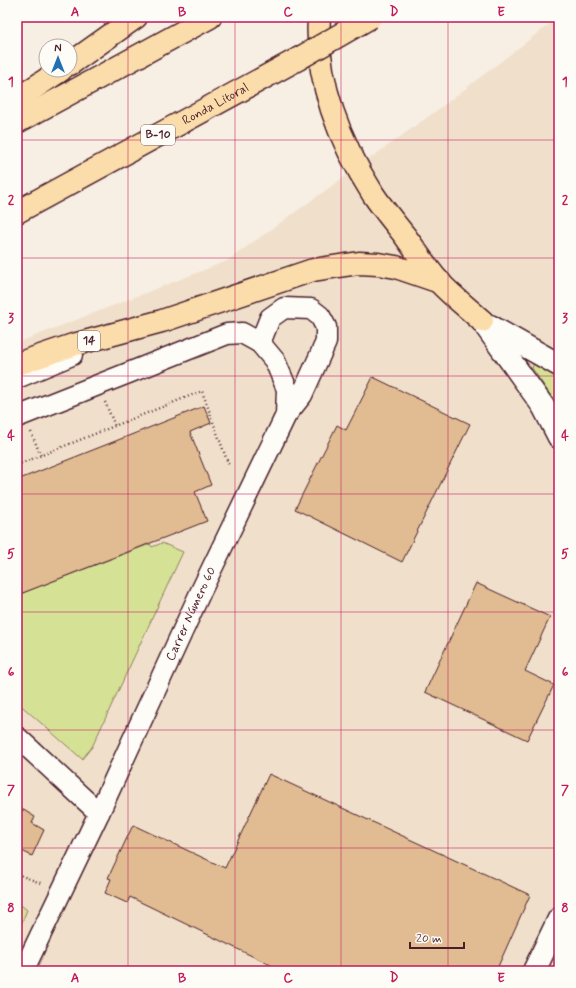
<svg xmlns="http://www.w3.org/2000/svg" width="576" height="988" font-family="Mynerve,sans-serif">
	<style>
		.built { fill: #f0e0cb }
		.green { fill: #d5e295; stroke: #908060 }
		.building { fill: #e1bc92; stroke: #4a1f2b }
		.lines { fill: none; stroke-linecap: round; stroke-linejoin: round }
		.minor-casing { stroke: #4a1f2b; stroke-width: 23 }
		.secondary-casing { stroke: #4a1f2b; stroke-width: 25 }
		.trunk-casing { stroke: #4a1f2b; stroke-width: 25 }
		.path { stroke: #4a1f2b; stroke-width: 2.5; stroke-dasharray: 1 3; stroke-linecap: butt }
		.minor { stroke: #fdfcf7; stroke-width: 20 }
		.secondary { stroke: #fdfcf7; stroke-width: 22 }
		.trunk { stroke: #fbddab; stroke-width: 22 }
		.trunk-bridge-casing { stroke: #4a1f2b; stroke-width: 25; stroke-linecap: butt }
		.trunk-bridge { stroke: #fbddab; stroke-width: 22 }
		.grid { fill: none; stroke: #c2185b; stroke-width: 1; stroke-opacity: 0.55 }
		.labels { text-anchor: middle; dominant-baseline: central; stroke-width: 4; stroke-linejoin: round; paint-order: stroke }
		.shield { fill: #fdfcf7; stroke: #806168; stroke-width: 1 }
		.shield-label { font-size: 12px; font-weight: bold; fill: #4a1f2b }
		.street-label { font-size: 13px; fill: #4a1f2b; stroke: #fdfcf7 }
		.neatline { fill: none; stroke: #c2185b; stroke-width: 1.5 }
		.grid-label { font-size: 13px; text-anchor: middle; font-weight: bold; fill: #c2185b }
	</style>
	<rect width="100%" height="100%" fill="#f7efe3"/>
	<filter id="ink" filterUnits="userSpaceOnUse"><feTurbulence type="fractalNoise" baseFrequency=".025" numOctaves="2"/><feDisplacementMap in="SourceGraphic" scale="8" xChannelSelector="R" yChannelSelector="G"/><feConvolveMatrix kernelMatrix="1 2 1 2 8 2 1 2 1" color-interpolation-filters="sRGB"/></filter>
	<g filter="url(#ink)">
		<path class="built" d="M559,17v954h-542v-628l210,-82 209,-150z"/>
		<path class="green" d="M534,362l25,14v32l-27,-40z
			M162,543l21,9 -91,195 -10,12 -65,-57v-115l3,7 130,-50 2,3z
			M17,902l10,8 -10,24z"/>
		<path class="building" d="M373,377l97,47 -68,138 -107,-53 42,-84 9,5z
			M204,406l7,17 -21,9 21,53 -16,7 12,29 -187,73 -3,-7v-107z
			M476,583l74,34 -25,54 29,14 -27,55 -102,-48z
			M269,774l261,121 -34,76h-213l-153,-74 -3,6 -22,-10 6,-14 -3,-1 25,-53 92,43z
			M17,808l5,3v-2l13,8 -3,6 12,7 -12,26 -12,-6 -3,7z"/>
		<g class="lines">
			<g class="minor-casing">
				<g id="minor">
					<path d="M17,378l55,-23"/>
					<path d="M17,417l210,-83 15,-1 18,10"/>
					<path d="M17,737l82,76"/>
					<path id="s1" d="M25,971l2,-8 72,-150 102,-222 85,-176 16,-20 24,-53v-15l-6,-11 -9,-7 -27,-1 -14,10 -10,25 15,18 12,28 -1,26"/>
				</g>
			</g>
			<g class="secondary-casing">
				<path id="secondary" d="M482,321l61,85 16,31
					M490,326l69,39
					M534,971l25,-52"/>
			</g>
			<g class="trunk-casing">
				<g id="trunk">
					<path d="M319,17c-4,64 21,125 54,177 10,15 21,28 32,42 11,15 22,32 34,46 13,14 29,26 43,39"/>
					<path d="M70,64l66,-47"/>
					<path d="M17,99l44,-29"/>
					<path d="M17,122l193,-105"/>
					<path id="s2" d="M17,212l281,-153"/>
					<path d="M17,364l56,-19 89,-24 151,-51 46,-7 19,1 18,3 44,15"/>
				</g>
			</g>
			<path class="path" d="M105,402l10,24
				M31,432l10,24
				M17,465l185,-74 27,75
				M17,874l26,10"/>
			<use href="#minor" class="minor"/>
			<use href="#secondary" class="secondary"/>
			<use href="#trunk" class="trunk"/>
			<g class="trunk-bridge-casing">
				<path id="trunk-bridge" d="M298,59l73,-42"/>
			</g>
			<use href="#trunk-bridge" class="trunk-bridge"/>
		</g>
	</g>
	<path class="grid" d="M128,17v954M235,17v954M341,17v954M448,17v954M17,140h542M17,258h542M17,376h542M17,494h542M17,612h542M17,730h542M17,848h542"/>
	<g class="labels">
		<g class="shield">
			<rect x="141" y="125" width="34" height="20" rx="3"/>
			<rect x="78" y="331" width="22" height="20" rx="3"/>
		</g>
		<g class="shield-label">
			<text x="158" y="135">B-10</text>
			<text x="89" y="341">14</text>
		</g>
		<g class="street-label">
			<text stroke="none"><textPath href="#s2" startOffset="226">Ronda Litoral</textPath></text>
			<text stroke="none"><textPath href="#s1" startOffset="394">Carrer Número 60</textPath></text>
		</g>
	</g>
	<rect width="576" height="988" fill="none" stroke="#fdfcf7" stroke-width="44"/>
	<g transform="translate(58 58)"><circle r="19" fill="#fdfcf7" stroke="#b5a4a5"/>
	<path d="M0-3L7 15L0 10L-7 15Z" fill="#1f6fb2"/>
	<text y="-6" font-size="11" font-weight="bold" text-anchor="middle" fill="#4a1f2b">N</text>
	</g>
	<path d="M410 942v6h54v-6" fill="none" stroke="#4a1f2b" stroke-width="2"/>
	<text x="416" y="942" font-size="12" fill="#4a1f2b" stroke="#fdfcf7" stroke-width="3" paint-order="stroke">20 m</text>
	<rect x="22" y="22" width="532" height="944" class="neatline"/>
	<g class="grid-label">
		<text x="75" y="16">A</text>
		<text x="182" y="16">B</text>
		<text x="288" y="16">C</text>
		<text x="394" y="16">D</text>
		<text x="501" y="16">E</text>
		<text x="11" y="86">1</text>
		<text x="565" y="86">1</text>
		<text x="11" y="204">2</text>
		<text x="565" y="204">2</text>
		<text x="11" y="322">3</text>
		<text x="565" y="322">3</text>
		<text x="11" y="440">4</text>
		<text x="565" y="440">4</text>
		<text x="11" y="558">5</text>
		<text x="565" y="558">5</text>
		<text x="11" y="676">6</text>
		<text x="565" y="676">6</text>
		<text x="11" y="794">7</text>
		<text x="565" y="794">7</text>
		<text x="11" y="912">8</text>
		<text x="565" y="912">8</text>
		<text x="75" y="982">A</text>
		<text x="182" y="982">B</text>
		<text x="288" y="982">C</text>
		<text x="394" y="982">D</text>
		<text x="501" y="982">E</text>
	</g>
</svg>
